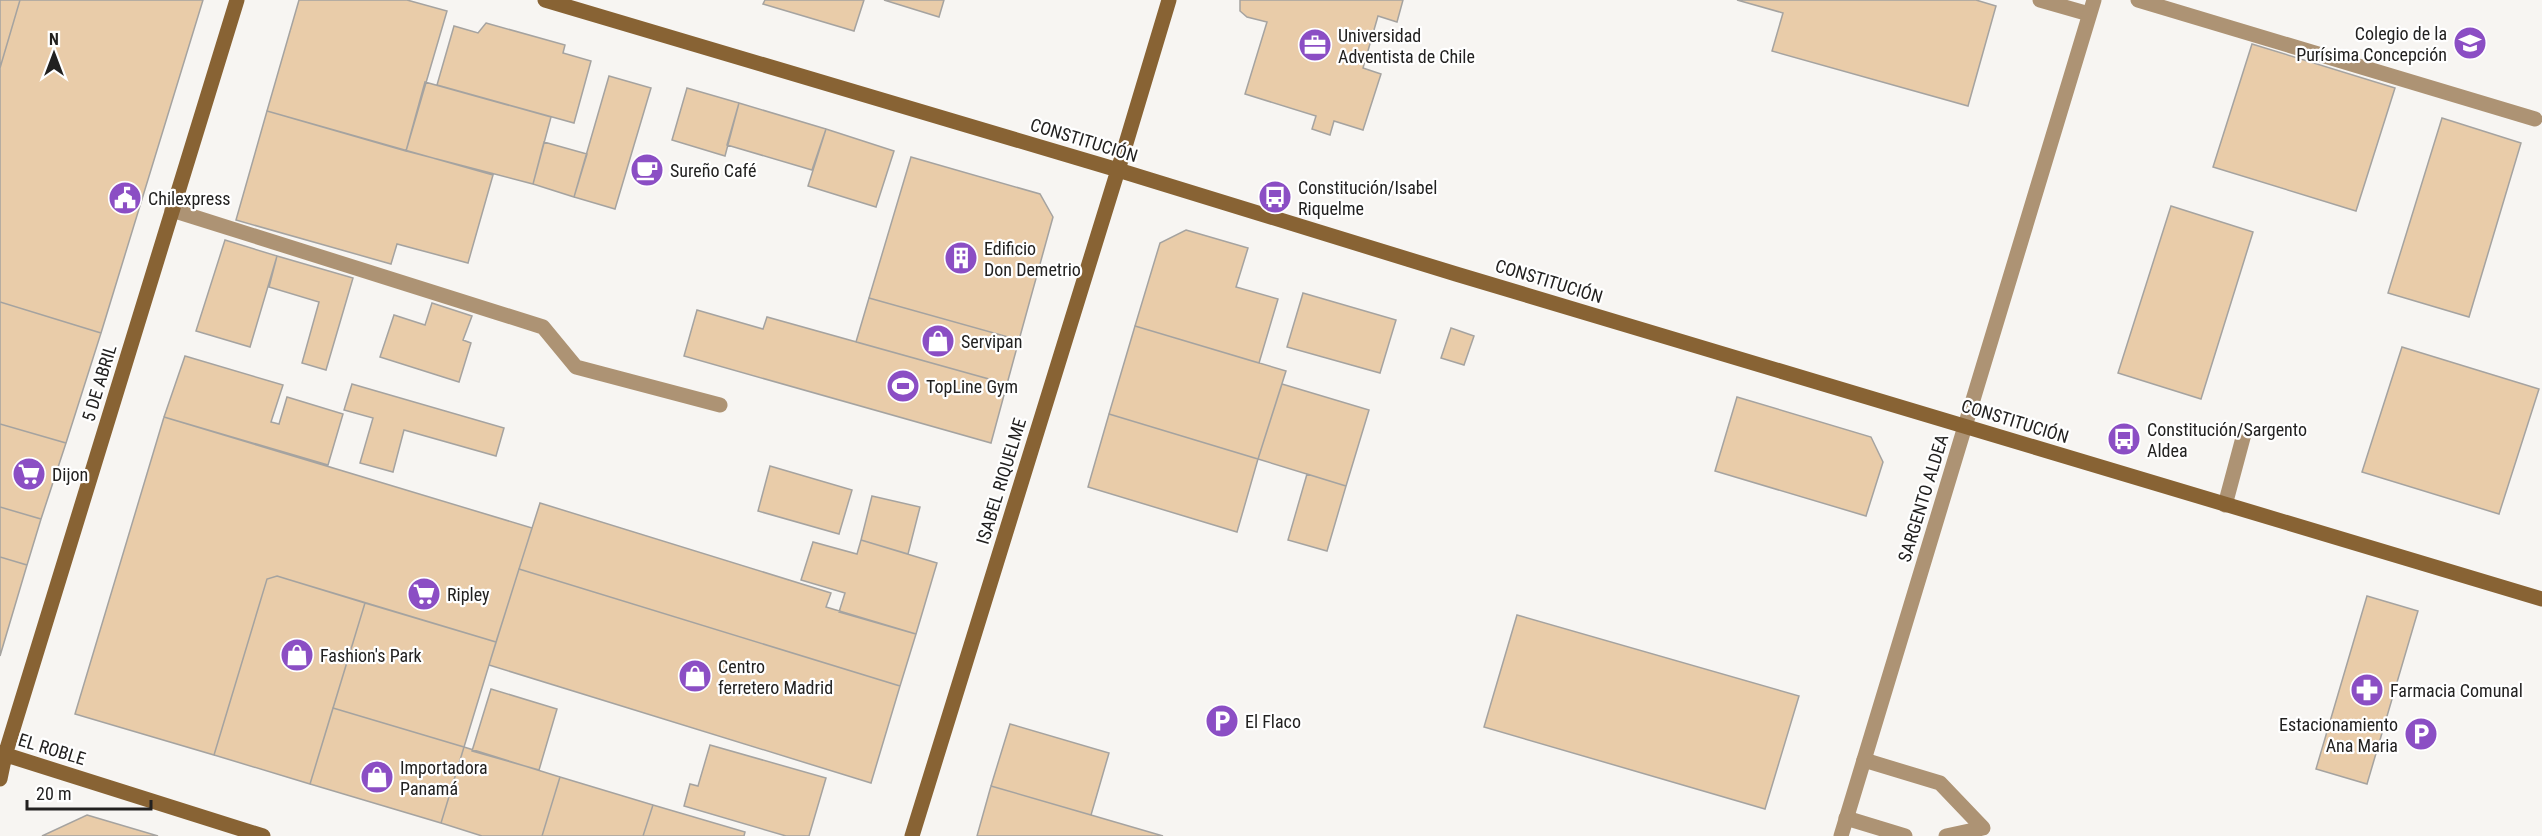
<svg xmlns="http://www.w3.org/2000/svg" width="2542" height="836" font-family="'Roboto Condensed',sans-serif">
	<style>
		.building { fill: #e9cca9; stroke: #a5a3a0; stroke-width: 1.5 }
		.lines { fill: none; stroke-linecap: round; stroke-linejoin: round }
		.lane { stroke: #ad9374; stroke-width: 15 }
		.street { stroke: #ad9374; stroke-width: 15 }
		.secondary { stroke: #886334; stroke-width: 15 }
		.labels { text-anchor: middle; dominant-baseline: central; stroke-width: 4.5; stroke-linejoin: round; paint-order: stroke }
		.poi-label { font-size: 18px; fill: #222120; stroke: #fff; text-anchor: start }
		.street-label { font-size: 18px; fill: #222120; stroke: #fff }
	</style>
	<rect width="100%" height="100%" fill="#f7f5f2"/>
	<path class="building" d="M0,0h20l-20,68z
		M20,0h183l-102,333 -101,-31v-234z
		M299,0h108l40,11 -41,140 -139,-40z
		M765,0h99l-10,31 -91,-27z
		M884,0h60l-5,17z
		M1240,0h163l-6,22 -19,-6 -15,52 18,6 -18,56 -29,-9 -4,14 -18,-6 4,-13 -71,-22 22,-72 -20,-5 -7,-6z
		M1737,0h239l20,6 -28,100 -196,-55 11,-38z
		M486,23l79,22 -2,8 28,8 -17,62 -137,-38 17,-59 24,7z
		M2252,44l143,44 -39,123 -143,-44z
		M609,76l42,12 -36,121 -41,-12z
		M425,82l126,35 -18,67 -127,-33z
		M687,88l52,15 -14,53 -53,-16z
		M739,103l87,26 -14,41 -85,-25z
		M267,111l226,64 -25,88 -71,-19 -6,20 -155,-44z
		M2442,118l79,25 -52,174 -81,-24z
		M826,129l68,22 -18,56 -68,-21z
		M544,142l43,12 -13,43 -41,-13z
		M911,157l129,37 13,23 -34,123 -150,-42z
		M2171,206l82,26 -52,167 -83,-26z
		M1186,230l62,18 -12,39 42,12 -19,64 -124,-37 25,-83z
		M225,240l52,16 -27,91 -54,-16z
		M277,256l76,22 -27,92 -24,-7 17,-61 -50,-15z
		M1303,293l93,27 -16,53 -93,-26z
		M869,298l150,42 -12,44 -151,-42z
		M0,302l101,31 -35,110 -66,-19z
		M432,303l40,13 -9,24 8,3 -12,39 -79,-25 14,-42 31,10z
		M697,310l66,19 4,-12 240,67 -16,59 -307,-87z
		M1135,326l151,45 -28,88 -149,-45z
		M1451,328l23,8 -10,29 -23,-7z
		M2402,347l137,42 -40,125 -137,-42z
		M185,356l98,29 -12,37 8,2 8,-27 56,17 -15,51 -164,-48z
		M352,384l152,44 -8,28 -92,-26 -11,42 -33,-9 13,-45 -29,-8z
		M1282,384l87,26 -23,76 -88,-27z
		M1737,397l134,40 12,25 -17,54 -151,-45z
		M1109,414l149,45 -21,73 -149,-45z
		M164,417l368,111 -36,114 -219,-66 -10,3 -53,176 -139,-41z
		M0,424l66,19 -25,76 -41,-12z
		M770,466l82,24 -13,44 -81,-23z
		M1307,474l39,12 -19,65 -39,-11z
		M872,496l48,11 -12,47 -47,-14z
		M540,503l291,90 -5,14 90,27 -16,52 -381,-117z
		M0,507l41,12 -14,46 -27,-8z
		M861,540l76,23 -21,71 -77,-22 6,-19 -44,-13 12,-38 44,12z
		M0,557l27,8 -27,91z
		M519,569l381,117 -29,97 -382,-118z
		M277,576l88,27 -55,181 -96,-29 53,-176z
		M2367,596l51,15 -51,173 -51,-15z
		M365,603l131,39 -32,105 -131,-39z
		M1517,615l282,81 -34,113 -281,-82z
		M491,689l66,20 -18,61 -67,-19z
		M333,708l131,39 -23,76 -131,-39z
		M1010,724l99,29 -18,62 -100,-29z
		M710,745l116,33 -17,58h-23l-102,-30 6,-22 8,2z
		M464,747l96,30 -18,59h-60l-41,-13z
		M560,777l93,28 -10,31h-101z
		M991,786l100,29 72,21h-186z
		M653,805l92,27 -1,4h-101z
		M87,815l71,21h-116z"/>
	<g class="lines">
		<path class="lane" d="M2040,0l49,14
			M2138,0l397,119
			M172,210l371,117 33,40 144,38
			M2225,505l19,-71
			M1864,760l76,23 43,45 -37,8
			M1846,818l59,18"/>
		<path class="street" d="M1841,836l253,-836"/>
		<path class="secondary" d="M545,0l573,170 338,104 1086,325
			M0,753l263,83
			M0,779l5,-24 232,-755
			M912,836l206,-666 51,-170"/>
	</g>
	<defs>
		<g id="school-disc" transform="scale(1.725)"><circle r="9.5" fill="#8b4ec4" stroke="#fff"/><path d="M0-5L7-2L0 1L-7-2ZM-4 1L0 2.5L4 1V4Q0 6-4 4Z" fill="#fff"/></g>
		<g id="office-disc" transform="scale(1.725)"><circle r="9.5" fill="#8b4ec4" stroke="#fff"/><path d="M-6-3h4V-5.5h4V-3h4V5H-6ZM-1-4.5V-3h2v-1.5ZM-6 0V1H6V0Z" fill="#fff"/></g>
		<g id="cafe-disc" transform="scale(1.725)"><circle r="9.5" fill="#8b4ec4" stroke="#fff"/><path d="M-5.5-4.5H6V0H3Q3 3.5 0 3.5H-2.5Q-5.5 3.5-5.5 0ZM3-3.2v2h1.7v-2ZM-6 4.5H4V6H-6Z" fill="#fff"/></g>
		<g id="bus-disc" transform="scale(1.725)"><circle r="9.5" fill="#8b4ec4" stroke="#fff"/><path d="M-5-6H5V4H4V6H2V4H-2V6H-4V4H-5ZM-3.5-4V0h7V-4ZM-3.5 1.2v1.5H-2V1.2ZM2 1.2v1.5H3.5V1.2Z" fill="#fff"/></g>
		<g id="civic-disc" transform="scale(1.725)"><circle r="9.5" fill="#8b4ec4" stroke="#fff"/><path d="M-.6-6.5H3V-4.5H.6V-3L4-1V1h2V6H-6V1h2V-1L-.6-3ZM-1.2 2.5V6h2.4V2.5Z" fill="#fff"/></g>
		<g id="building-disc" transform="scale(1.725)"><circle r="9.5" fill="#8b4ec4" stroke="#fff"/><path d="M-4-6H4V6H1V3H-1V6H-4ZM-2.5-4.3h1.7v1.8h-1.7ZM.8-4.3h1.7v1.8H.8ZM-2.5-1h1.7V.8h-1.7ZM.8-1h1.7V.8H.8Z" fill="#fff"/></g>
		<g id="shop-disc" transform="scale(1.725)"><circle r="9.5" fill="#8b4ec4" stroke="#fff"/><path d="M-5-2.5h2.3a2.7 3.5 0 0 1 5.4 0H5L5.5 6h-11ZM-1.5-2.5h3a1.5 2.3 0 0 0-3 0Z" fill="#fff"/></g>
		<g id="stadium-disc" transform="scale(1.725)"><circle r="9.5" fill="#8b4ec4" stroke="#fff"/><path d="M0-5a6.5 5 0 1 0 0 10a6.5 5 0 1 0 0-10ZM-3.5-1.8h7v3.6h-7Z" fill="#fff"/></g>
		<g id="supermarket-disc" transform="scale(1.725)"><circle r="9.5" fill="#8b4ec4" stroke="#fff"/><path d="M-6-5.5h2.5l.6 2H6L4.5 2H-2.5L-4.4-4H-6ZM-1.5 3.2a1.3 1.3 0 1 0 .1 0ZM3 3.2a1.3 1.3 0 1 0 .1 0Z" fill="#fff"/></g>
		<g id="pharmacy-disc" transform="scale(1.725)"><circle r="9.5" fill="#8b4ec4" stroke="#fff"/><path d="M-2-6h4v4h4v4h-4v4h-4v-4h-4v-4h4Z" fill="#fff"/></g>
		<g id="parking-disc" transform="scale(1.725)"><circle r="9.5" fill="#8b4ec4" stroke="#fff"/><path d="M-3.5-5.5H1a3.5 3.5 0 0 1 0 7H-1V5.5H-3.5ZM-1-3.4V-.6H.8a1.4 1.4 0 0 0 0-2.8Z" fill="#fff"/></g>
	</defs>
	<g fill-rule="evenodd">
		<use href="#school-disc" x="2470" y="43"/>
		<use href="#office-disc" x="1315" y="45"/>
		<use href="#cafe-disc" x="647" y="170"/>
		<use href="#bus-disc" x="1275" y="197"/>
		<use href="#civic-disc" x="125" y="198"/>
		<use href="#building-disc" x="961" y="258"/>
		<use href="#shop-disc" x="938" y="341"/>
		<use href="#stadium-disc" x="903" y="386"/>
		<use href="#bus-disc" x="2124" y="439"/>
		<use href="#supermarket-disc" x="29" y="474"/>
		<use href="#supermarket-disc" x="424" y="594"/>
		<use href="#shop-disc" x="297" y="655"/>
		<use href="#shop-disc" x="695" y="676"/>
		<use href="#pharmacy-disc" x="2367" y="690"/>
		<use href="#parking-disc" x="1222" y="721"/>
		<use href="#parking-disc" x="2421" y="734"/>
		<use href="#shop-disc" x="377" y="777"/>
	</g>
	<g class="labels">
		<g class="poi-label">
			<text x="2447" y="33" text-anchor="end">Colegio de la<tspan x="2447" dy="21">Purísima Concepción</tspan></text>
			<text x="1338" y="35">Universidad<tspan x="1338" dy="21">Adventista de Chile</tspan></text>
			<text x="670" y="170">Sureño Café</text>
			<text x="1298" y="187">Constitución/Isabel<tspan x="1298" dy="21">Riquelme</tspan></text>
			<text x="148" y="198">Chilexpress</text>
			<text x="984" y="248">Edificio<tspan x="984" dy="21">Don Demetrio</tspan></text>
			<text x="961" y="341">Servipan</text>
			<text x="926" y="386">TopLine Gym</text>
			<text x="2147" y="429">Constitución/Sargento<tspan x="2147" dy="21">Aldea</tspan></text>
			<text x="52" y="474">Dijon</text>
			<text x="447" y="594">Ripley</text>
			<text x="320" y="655">Fashion's Park</text>
			<text x="718" y="666">Centro<tspan x="718" dy="21">ferretero Madrid</tspan></text>
			<text x="2390" y="690">Farmacia Comunal</text>
			<text x="1245" y="721">El Flaco</text>
			<text x="2398" y="724" text-anchor="end">Estacionamiento<tspan x="2398" dy="21">Ana Maria</tspan></text>
			<text x="400" y="767">Importadora<tspan x="400" dy="21">Panamá</tspan></text>
		</g>
		<g class="street-label">
			<text transform="translate(1084 140) rotate(17)">CONSTITUCIÓN</text>
			<text transform="translate(1549 281) rotate(17)">CONSTITUCIÓN</text>
			<text transform="translate(99 383) rotate(-73)">5 DE ABRIL</text>
			<text transform="translate(2015 421) rotate(17)">CONSTITUCIÓN</text>
			<text transform="translate(1001 481) rotate(-73)">ISABEL RIQUELME</text>
			<text transform="translate(1923 498) rotate(-73)">SARGENTO ALDEA</text>
			<text transform="translate(52 749) rotate(17)">EL ROBLE</text>
		</g>
	</g>
	<g transform="translate(54 54)" stroke="#ffffff" stroke-width="4.5" paint-order="stroke">
	<path d="M0-4.5L10 22L0 15L-10 22Z" fill="#222120"/>
	<text y="-9" font-size="16" font-weight="bold" text-anchor="middle" fill="#222120">N</text>
	</g>
	<path d="M27 800v9h124v-9" fill="none" stroke="#222120" stroke-width="3"/>
	<text x="36" y="800" font-size="18" fill="#222120" stroke="#ffffff" stroke-width="4.5" paint-order="stroke">20 m</text>
</svg>
